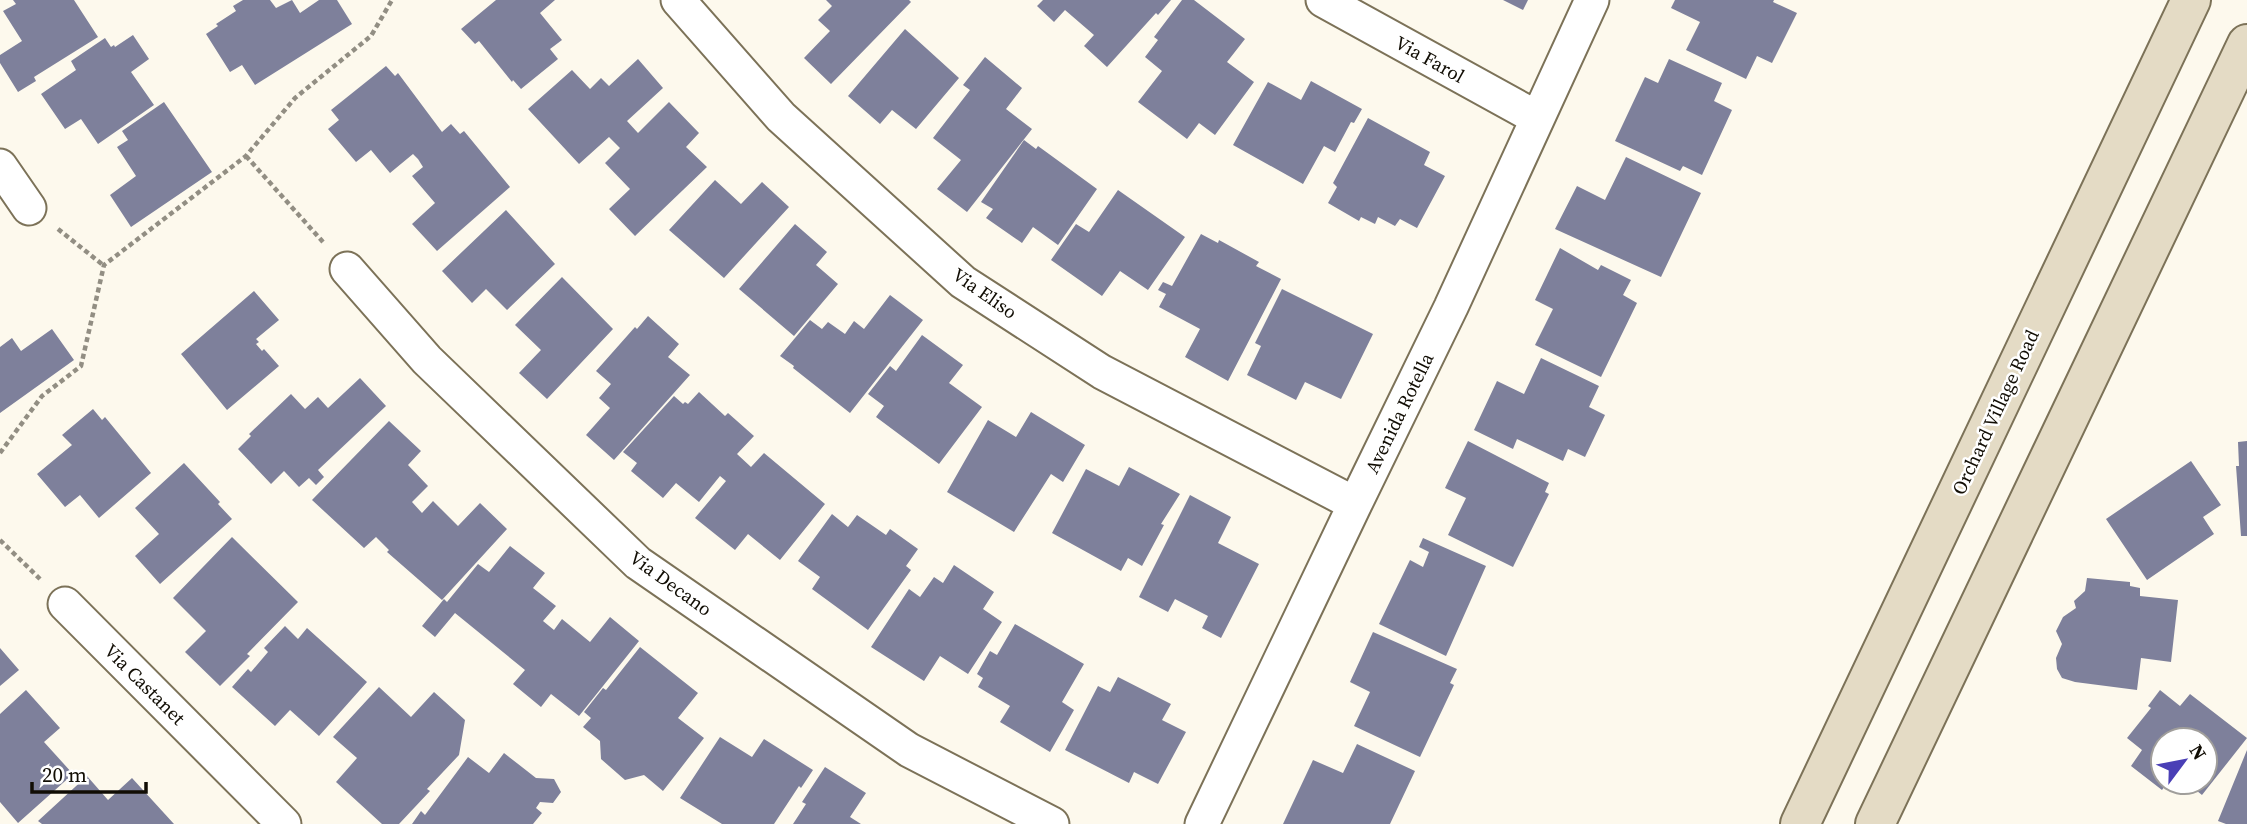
<svg xmlns="http://www.w3.org/2000/svg" width="2247" height="824" font-family="'Source Serif 4',serif">
	<style>
		.building { fill: #7e809b }
		.lines { fill: none; stroke-linecap: round; stroke-linejoin: round }
		.minor-casing { stroke: #7c7258; stroke-width: 37 }
		.secondary-casing { stroke: #7c7258; stroke-width: 42 }
		.path { stroke: #928e83; stroke-width: 4.5; stroke-dasharray: 5 3.5; stroke-linecap: butt }
		.minor { stroke: #fff; stroke-width: 33 }
		.secondary { stroke: #e4dbc5; stroke-width: 38 }
		.labels { text-anchor: middle; dominant-baseline: central; stroke-width: 5; stroke-linejoin: round; paint-order: stroke }
		.street-label { font-size: 19px; fill: #110d04; stroke: #fff }
	</style>
	<rect width="100%" height="100%" fill="#fdf9ed"/>
	<path class="building" d="M13,0h61l24,37 -64,40 2,4 -18,11 -18,-29v-8l22,-14 -19,-30 13,-7z
		M243,0h27l6,8 16,-8 8,13 19,-13h18l15,24 -97,61 -13,-20 -12,7 -24,-38 12,-8 -2,-2 20,-13 -3,-5z
		M496,0h59l-15,13 22,27 -12,9 8,10 -37,30 -8,-9 -1,2 -33,-41 -4,3 -14,-15z
		M826,0h83l2,2 -80,82 -27,-26 26,-27 -12,-11 14,-14z
		M1043,0h128l-13,15 -2,-2 -49,54 -23,-21 10,-11 -29,-25 -11,12 -17,-16z
		M1182,0h12l51,39 -18,23 27,20 -39,53 -16,-12 -12,16 -49,-37 24,-31 -17,-14 13,-17 -4,-3z
		M1503,0h25l-5,10z
		M1675,0h99l-1,2 24,11 -25,50 -15,-7 -11,23 -60,-29 14,-28 -29,-14z
		M905,29l54,49 -43,51 -24,-19 -12,14 -32,-28z
		M133,35l16,24 -18,13 23,33 -56,39 -17,-25 -16,10 -24,-35 35,-24 -5,-9 34,-23 6,9 3,-2 1,2z
		M985,57l37,31 -16,21 26,20 -65,83 -30,-23 24,-29 -28,-22 37,-48 -7,-5z
		M638,59l25,29 -36,33 11,12 31,-31 30,31 -13,14 21,20 -72,69 -26,-27 21,-20 -25,-26 15,-15 -11,-11 -30,27 -51,-55 44,-39 18,19 11,-11 8,8z
		M1669,59l53,24 -8,18 18,9 -30,65 -19,-9 -3,5 -65,-30 30,-64 13,6z
		M386,66l9,10 3,-3 44,59 9,-8 9,10 4,-3 46,56 -73,64 -25,-27 23,-21 -23,-27 11,-9 -5,-8 -5,-5 -23,19 -19,-23 -15,12 -28,-33 11,-9 -8,-10z
		M1311,81l51,28 -8,14 -3,-1 -16,30 -11,-6 -21,38 -70,-39 35,-63 33,18z
		M164,102l48,70 -81,55 -21,-32 26,-19 -19,-29 11,-7 -6,-9z
		M1368,118l62,34 -6,13 21,11 -28,52 -17,-9 -5,7 -17,-9 -3,7 -14,-7 -2,4 -31,-18 9,-16 -4,-4z
		M1024,140l12,9 2,-3 59,43 -39,56 -25,-18 -11,16 -36,-25 7,-9 -12,-7z
		M1626,157l75,36 -40,84 -106,-48 22,-43 28,14z
		M715,180l26,24 21,-22 27,25 -65,71 -55,-48z
		M1118,190l67,47 -37,53 -28,-19 -18,25 -51,-36 25,-36 13,8z
		M506,210l49,54 -48,46 -21,-21 -14,14 -30,-32z
		M795,224l32,28 -11,13 22,19 -44,52 -55,-47z
		M1201,234l17,9 1,-3 40,22 -3,4 25,13 -53,102 -43,-24 15,-28 -41,-22 7,-13 -8,-4 5,-8 9,4z
		M1560,248l38,22 3,-5 30,15 -8,15 14,8 -36,74 -66,-32 18,-36 -18,-9z
		M562,277l51,52 -66,70 -28,-26 22,-23 -26,-25z
		M1282,289l91,45 -32,65 -36,-17 -9,18 -49,-25 14,-29 -6,-3z
		M254,291l25,29 -23,19 3,3 -3,2 6,7 2,-2 15,17 -52,44 -46,-56z
		M890,295l33,25 -73,93 -57,-45 1,-2 -14,-10 30,-36 12,9 6,-7 17,12 9,-13 10,8z
		M648,316l31,28 -11,13 22,18 -76,85 -28,-25 24,-27 -11,-10 12,-14 -15,-13 39,-44 2,2z
		M52,329l22,31 -74,53v-66l12,-9 9,13z
		M922,335l41,30 -14,18 33,24 -43,57 -63,-47 8,-11 -16,-12 22,-28 6,5z
		M1541,358l58,28 -10,21 16,8 -20,42 -17,-8 -5,12 -46,-22 -4,10 -39,-19 23,-49 27,13z
		M360,378l26,28 -68,64 6,7 -8,8 -7,-7 -10,9 -15,-16 -13,13 -33,-35 13,-13 -2,-2 42,-40 14,15 13,-12 10,11z
		M699,392l26,24 3,-3 26,23 -17,18 14,13 13,-14 61,51 -45,56 -32,-26 -13,16 -40,-32 31,-37 -6,-5 -21,26 -23,-19 -13,15 -32,-27 6,-8 -14,-11 51,-56 9,8 2,-2 3,2z
		M93,409l9,11 3,-3 46,56 -52,45 -19,-23 -15,12 -28,-33 35,-29 -10,-10z
		M1031,412l54,33 -22,37 -12,-8 -37,58 -67,-40 41,-72 28,17z
		M389,421l32,30 -13,14 20,21 -16,16 10,11 11,-12 25,25 22,-23 27,26 -65,71 -55,-48 2,-2 -13,-13 -12,11 -52,-48z
		M1468,441l81,42 -4,9 4,2 -36,73 -65,-32 18,-37 -21,-10z
		M2247,441v95h-6l-5,-70h3l-1,-24z
		M2191,461l30,44 -18,12 11,17 -67,46 -41,-61z
		M184,463l36,39 -2,2 14,15 -72,65 -25,-28 24,-22 -24,-26z
		M1129,467l51,27 -19,30 3,1 -22,41 -14,-8 -7,13 -69,-38 34,-64 33,17z
		M1190,495l41,22 -13,26 41,21 -38,74 -19,-10 6,-12 -33,-17 -7,13 -29,-15z
		M832,514l16,13 9,-12 29,20 4,-6 28,20 -12,17 5,4 -43,60 -56,-41 8,-12 -22,-16z
		M232,537l66,65 -51,52 3,2 -30,30 -35,-34 21,-21 -33,-33z
		M1423,538l63,28 -40,90 -67,-32 31,-64 13,7 6,-15 -10,-5z
		M510,546l35,27 -12,15 23,18 -13,15 11,9 8,-11 28,23 20,-25 29,24 -60,75 -28,-22 -10,13 -28,-23 12,-14 -70,-57 -20,24 -13,-11 22,-27 3,3 31,-38 11,8z
		M954,565l40,27 -11,17 19,13 -34,52 -28,-18 -16,25 -53,-34 38,-58 11,8 14,-20 9,6z
		M2087,578l43,4v4l10,2v8l38,4 -7,62 -30,-4 -4,32 -62,-8 -13,-4 -5,-9 -1,-11 6,-14 -6,-13 7,-14 13,-9 -2,-7 11,-10z
		M1015,624l69,40 -22,38 12,8 -24,42 -50,-30 10,-16 -32,-19 5,-9 -6,-4 13,-23 7,4z
		M285,626l13,13 9,-11 60,54 -48,54 -29,-26 -15,16 -43,-39 16,-18 3,3 17,-20 -4,-4z
		M1373,632l84,37 -7,14 4,2 -34,72 -66,-31 16,-34 -20,-10z
		M640,647l58,46 -20,25 26,20 -41,53 -19,-16 -19,5 -24,-21 -1,-18 -17,-14 8,-9 -7,-6 19,-24 3,2z
		M0,648l19,22 -19,16z
		M1118,677l53,27 -9,16 24,12 -28,52 -24,-12 -5,11 -64,-33 33,-64 12,6z
		M379,687l32,30 23,-25 31,28 -6,35 -32,34 3,2 -31,33h-17l-46,-42 21,-24 -24,-21z
		M26,690l34,38 -16,14 29,32 -55,49 -18,-21v-88z
		M2160,690l20,16 10,-12 57,44 -45,57 -16,-13h19v-42h-42v42h5l-6,8 -31,-24 11,-16 -15,-12 24,-30 -3,-2z
		M720,737l32,20 12,-18 49,31 -12,18 -2,-2 -25,38h-52l-42,-26z
		M1357,744l58,27 -25,53h-107l30,-64 30,13z
		M2247,750v74h-21l-8,-3z
		M504,753l32,25 18,1 7,13 -8,11 -13,-1 -4,6 6,5 -9,11h-121l9,-13 4,4 43,-58 21,16z
		M825,767l41,26 -16,24 11,7h-68l13,-20 -4,-2z
		M87,776l21,24 24,-22 42,46h-132l-4,-3z"/>
	<g class="lines">
		<g class="minor-casing">
			<path id="minor" d="M678,0l103,117 182,165 139,90 253,132
				M1323,0l214,118
				M0,166l29,42
				M347,269l80,91 211,203 271,187 143,74
				M65,604l219,220
				M1202,824l153,-320 96,-197 141,-307"/>
		</g>
		<g class="secondary-casing">
			<path id="secondary" d="M1800,824l391,-824
				M1875,824l372,-780"/>
		</g>
		<path class="path" d="M246,156l77,86
			M58,229l45,36
			M0,453l42,-57 39,-30 23,-101 142,-109 49,-58 76,-62 21,-36
			M0,540l40,39"/>
		<use href="#minor" class="minor"/>
		<use href="#secondary" class="secondary"/>
	</g>
	<g class="labels">
		<g class="street-label">
			<text transform="translate(1430 59) rotate(29)">Via Farol</text>
			<text transform="translate(985 293) rotate(35)">Via Eliso</text>
			<text transform="translate(1995 412) rotate(-65)">Orchard Village Road</text>
			<text transform="translate(1399 413) rotate(-64)">Avenida Rotella</text>
			<text transform="translate(671 583) rotate(36)">Via Decano</text>
			<text transform="translate(145 684) rotate(45)">Via Castanet</text>
		</g>
	</g>
	<g transform="translate(2184 761) rotate(58)"><circle r="33" fill="#ffffff" stroke="#a09e9b" stroke-width="2"/>
	<path d="M0-5L12 26L0 18L-12 26Z" fill="#4a3fb6"/>
	<text y="-10" font-size="19" font-weight="bold" text-anchor="middle" fill="#110d04">N</text>
	</g>
	<path d="M32 782v10h114v-10" fill="none" stroke="#110d04" stroke-width="3.5"/>
	<text x="42" y="782" font-size="21" fill="#110d04" stroke="#ffffff" stroke-width="5" paint-order="stroke">20 m</text>
</svg>
